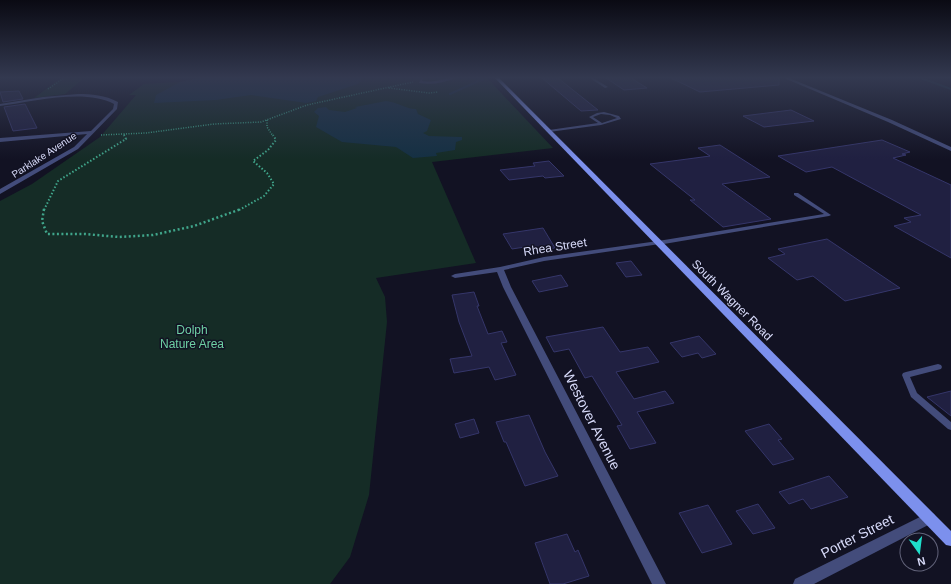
<svg xmlns="http://www.w3.org/2000/svg" width="951" height="584" font-family="Helvetica,sans-serif">
	<style>
		.green { fill: #152c26 }
		.water { fill: #153043 }
		.lines { fill: none; stroke-linecap: round; stroke-linejoin: round }
		.stream { stroke: #153043; stroke-width: 2 }
		.building { fill: #202041; stroke: #35366a }
		.path-far2 { stroke: #40a68b; stroke-width: 1.5; stroke-dasharray: 1 1.5; stroke-linecap: butt }
		.path-far1 { stroke: #40a68b; stroke-width: 2; stroke-dasharray: 1.5 2; stroke-linecap: butt }
		.path { stroke: #40a68b; stroke-width: 2.5; stroke-dasharray: 2 2.5; stroke-linecap: butt }
		.lane { fill: #434c7b; fill-rule: evenodd }
		.street { fill: #434c7b; fill-rule: evenodd }
		.secondary { fill: #7c90ed; fill-rule: evenodd }
		.labels { text-anchor: middle; dominant-baseline: central; stroke-width: 3; stroke-linejoin: round; paint-order: stroke }
		.far-street-label { font-size: 10px; fill: #d8dbfa; stroke: #121223 }
		.street-label { font-size: 12px; fill: #d8dbfa; stroke: #121223 }
		.park-label { font-size: 12px; fill: #6ed0a4; stroke: #121223 }
		.near-street-label { font-size: 14px; fill: #d8dbfa; stroke: #121223 }
	</style>
	<rect width="100%" height="100%" fill="#121223"/>
	<path class="green" d="M61,78h23l-19,16 -31,4z
		M199,78h288l66,70 -121,14 44,101 -100,15 9,19 2,25 -18,173 -19,62 -20,27h-330v-383l32,-17 68,-47 36,-42h-7l15,-11 36,-2z"/>
	<path class="water" d="M199,78h164l-5,6 -40,13 -2,4 -10,2 -55,-8 -35,5 -62,3 2,-8 24,-13z
		M386,101c12,1 20,8 30,8l2,5 13,6 -4,11 -4,2 6,3 33,1v3l-6,2 -1,8 -19,3 1,3 -24,2 -17,-11 -54,-5 -26,-15 3,-11 -5,-4 4,-4 8,-1 3,3 16,2 12,-4 -2,-1z"/>
	<g class="lines">
		<path class="stream" d="M921,78l30,11
			M450,94l35,-16"/>
	</g>
	<path class="building" d="M542,78h16l40,32 -17,1z
		M606,78h25l16,10 -23,2z
		M671,78h108v7l-79,7z
		M19,91l4,8 -20,3 -3,-10z
		M25,104l12,24 -24,3 -9,-24z
		M791,110l23,11 -50,6 -21,-11z
		M882,140l28,12 -8,2 4,1 -13,3 58,27v73l-57,-32 17,-4 -7,-4 17,-3 -89,-48 -26,5 -28,-16z
		M720,145l50,32 -48,7 49,35 -48,8 -33,-27h5l-45,-36 60,-8 -12,-8z
		M549,161l15,15 -19,2 -2,-2 -34,4 -9,-10 35,-4 -2,-3z
		M543,228l12,20 -17,2 -1,-2h-5l-1,-2 -19,3 -9,-15z
		M827,239l73,49 -55,13 -32,-25 -16,4 -29,-22 17,-4 -7,-5z
		M631,261l11,14 -16,2 -10,-14z
		M561,275l7,11 -29,6 -7,-11z
		M474,292l5,14h-2l11,28 14,-3 5,11 -6,1 15,32 -21,5 -6,-13 -35,6 -4,-14 22,-3 -13,-34 -7,-27z
		M603,327l17,25 28,-5 11,15 -43,10 18,27 31,-8 9,12 -37,9 19,31 -26,6 -13,-23 5,-1 -30,-49 -7,2 -16,-29 -15,3 -8,-15z
		M699,336l17,18 -14,4 -4,-5 -16,4 -12,-14z
		M951,391v25l-24,-19z
		M529,415l16,37 13,24 -33,10 -19,-44h-2l-8,-20z
		M474,419l5,14 -19,5 -5,-14z
		M769,424l13,15 -4,1 16,19 -21,6 -28,-34z
		M829,476l19,21 -37,12 -8,-10 -14,5 -10,-12z
		M758,504l17,24 -22,6 -17,-23z
		M708,505l24,39 -30,9 -23,-40z
		M567,534l8,18 3,-2 11,26 -26,8h-13l-15,-41z"/>
	<g class="lines">
		<path class="path-far2" d="M389,88l40,5 9,-1
			M48,89l16,-11
			M267,120v7l6,9
			M124,134l1,2
			M101,135l45,-2 68,-9 47,-2 46,-17 106,-23"/>
		<path class="path-far1" d="M44,210l14,-29 68,-42 -2,-4
			M239,210l25,-14 10,-12 -7,-11 -14,-12 15,-11 8,-10 -3,-5"/>
		<path class="path" d="M44,209l-2,12 5,13h38l34,3 34,-2 41,-9 47,-17"/>
		<path class="lane" d="M421,78h2l-1,3c13,2 23,-4 33,-3 -11,5 -24,7 -36,5z
			M590,78h3l15,9 -3,1z
			M604,112l15,4 2,3 -20,6 -52,7 -2,-1 2,-1 49,-7 -9,-6 8,-4zM601,114l9,1 7,3 -15,5 -9,-6z
			M794,193h4l33,22 -2,1 -171,29 -3,-2 3,-2 166,-27 -30,-19z
			M938,364l3,1 1,2 -1,2 -31,8 7,16 34,29v8l-3,-1 -37,-32 -9,-22 1,-2 3,-1z"/>
		<path class="street" d="M784,78h5l103,42 59,27v4l-63,-29z
			M78,94c14,0 27,1 40,8l-1,7 -39,40 -78,45v-5l74,-42 13,-13 -87,8v-4l91,-7 22,-22 1,-5c-29,-16 -83,-2 -114,2v-2l43,-7z
			M658,241l4,2 -2,1 -116,17 -40,9 7,17 155,297h-14l-149,-297 -6,-15 -42,6 -4,-2 4,-2 45,-7 44,-10z
			M930,512l4,2 2,4 -2,4 -120,62h-21l2,-5z"/>
		<path class="secondary" d="M495,78h4l452,453v15l-5,-1z"/>
	</g>
	<linearGradient id="sky" x2="0" y2="1"><stop stop-color="#0a0a13"/><stop offset="0.49" stop-color="#333950"/><stop offset="1" stop-color="#333950" stop-opacity="0"/></linearGradient>
	<rect width="951" height="159" fill="url(#sky)"/>
	<g class="labels">
		<g class="far-street-label">
			<text transform="translate(44 155) rotate(-33)">Parklake Avenue</text>
		</g>
		<g class="street-label">
			<text transform="translate(555 247) rotate(-9)">Rhea Street</text>
			<text transform="translate(732 300) rotate(45)">South Wagner Road</text>
		</g>
		<g class="park-label">
			<text x="192" y="330">Dolph<tspan x="192" dy="14">Nature Area</tspan></text>
		</g>
		<g class="near-street-label">
			<text transform="translate(592 420) rotate(63)">Westover Avenue</text>
			<text transform="translate(857 536) rotate(-27)">Porter Street</text>
		</g>
	</g>
	<g transform="translate(919 552) rotate(166)"><circle r="19" fill="#121223" stroke="#616279"/>
	<path d="M0-3L7 15L0 10L-7 15Z" fill="#1fdfcb"/>
	<text y="-6" font-size="11" font-weight="bold" text-anchor="middle" fill="#d8dbfa">N</text>
	</g>
</svg>
